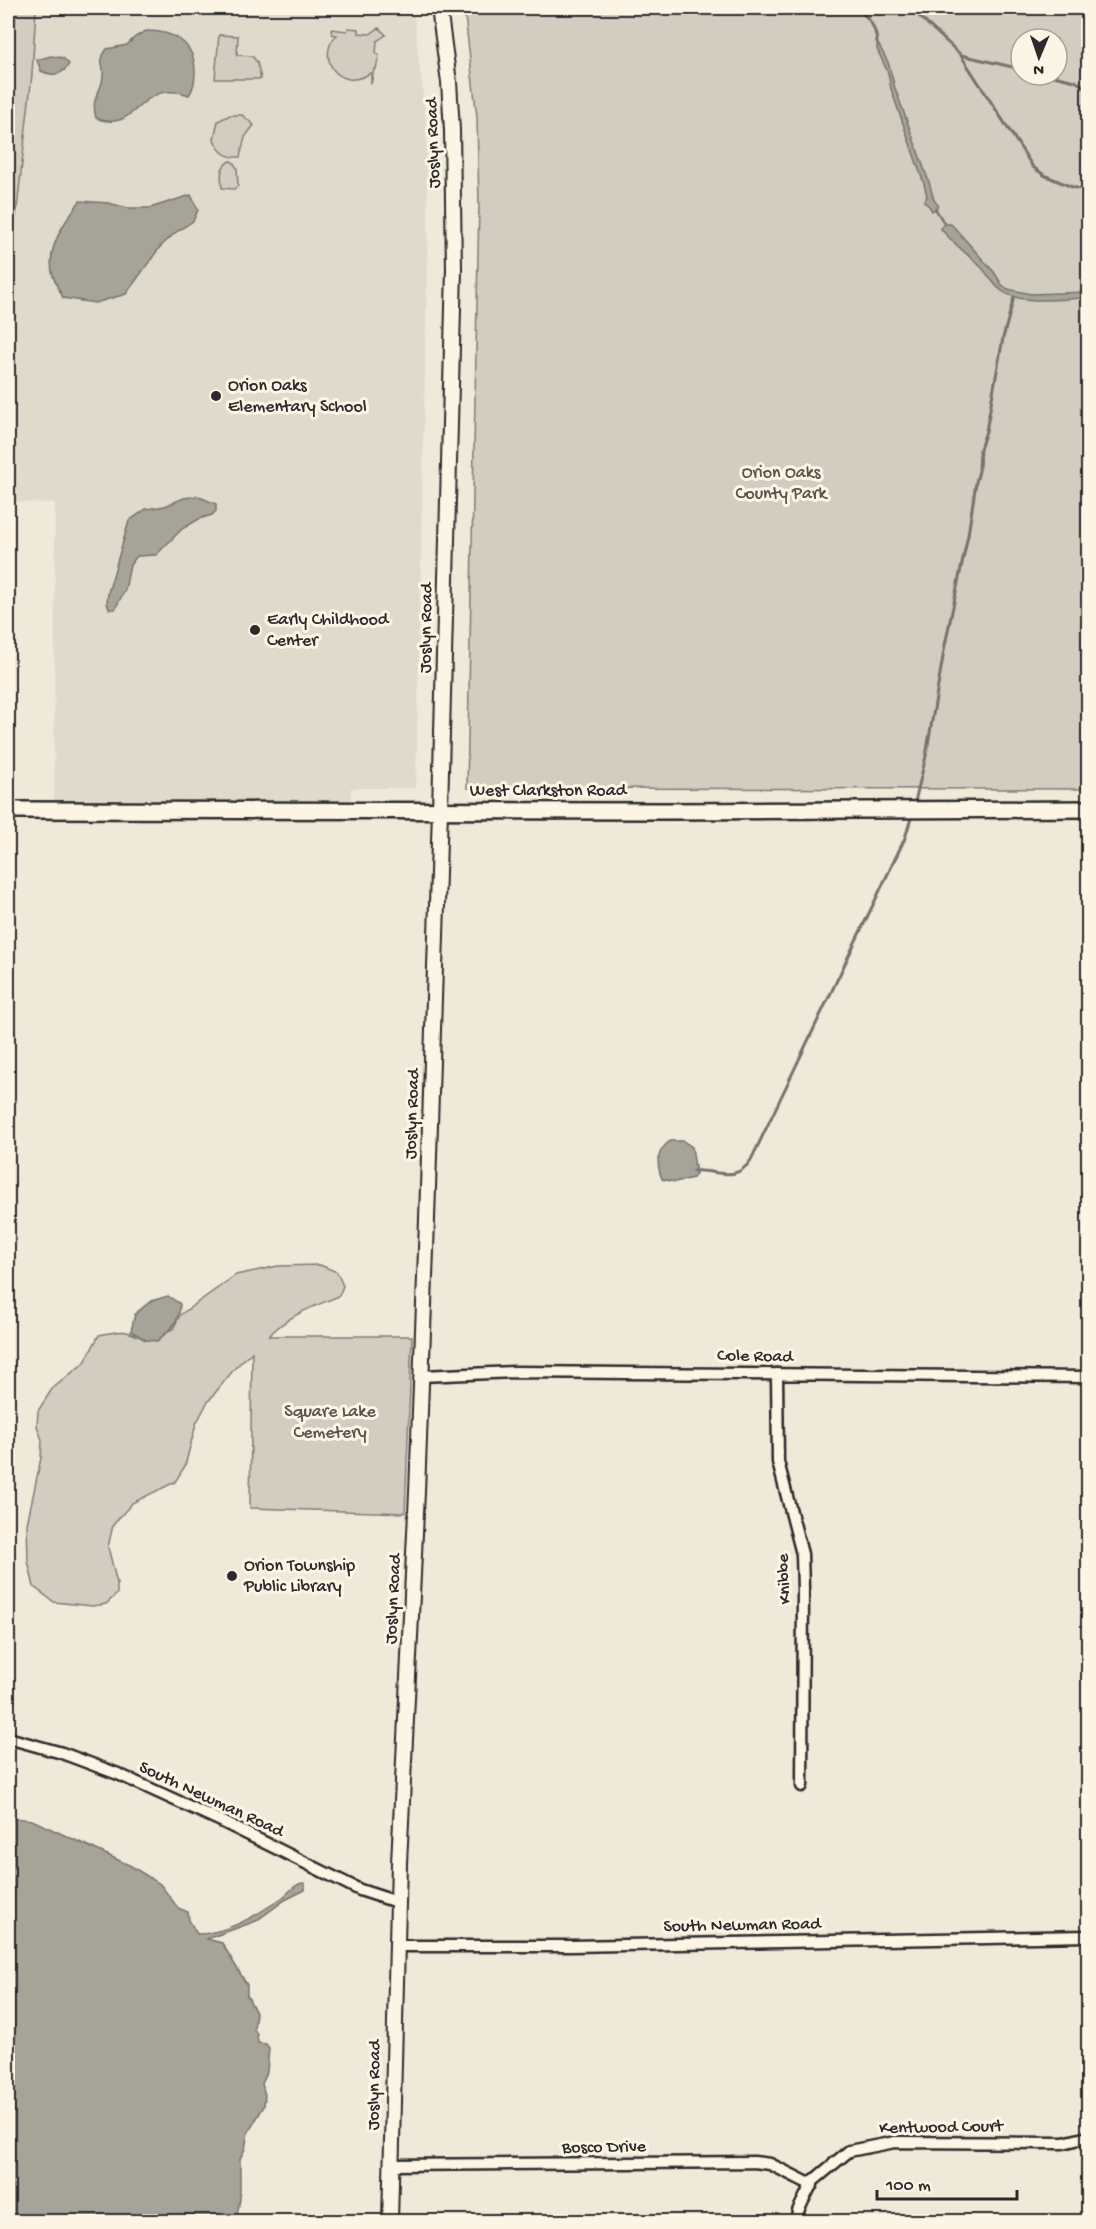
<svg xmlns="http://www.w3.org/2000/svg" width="1096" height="2229" font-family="'Gochi Hand',sans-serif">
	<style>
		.built { fill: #e0dacc }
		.green { fill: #d2cdc0; stroke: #7e7c76; stroke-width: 1.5; fill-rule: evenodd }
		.water { fill: #a6a399; stroke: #75736d; stroke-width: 1.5 }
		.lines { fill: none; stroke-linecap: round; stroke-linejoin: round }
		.stream { stroke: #75736d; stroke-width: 3 }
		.minor-casing { stroke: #2b2b2b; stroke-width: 15 }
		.tertiary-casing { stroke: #2b2b2b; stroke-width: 18 }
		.secondary-casing { stroke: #2b2b2b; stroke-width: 20 }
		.minor { stroke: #fcf5e5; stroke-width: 10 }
		.tertiary { stroke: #fcf5e5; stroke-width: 14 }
		.secondary { stroke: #fcf5e5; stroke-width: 15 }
		.poi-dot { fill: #2b2b2b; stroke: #fcf5e5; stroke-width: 2 }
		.labels { text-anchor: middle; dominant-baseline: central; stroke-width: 6; stroke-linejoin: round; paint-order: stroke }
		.street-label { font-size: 18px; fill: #2b2b2b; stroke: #fcf5e5 }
		.poi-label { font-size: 18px; fill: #2b2b2b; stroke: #fcf5e5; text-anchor: start }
		.park-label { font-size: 18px; fill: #555450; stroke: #fcf5e5 }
	</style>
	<rect width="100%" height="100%" fill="#efe9da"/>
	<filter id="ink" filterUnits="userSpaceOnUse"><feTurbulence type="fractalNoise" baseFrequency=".0167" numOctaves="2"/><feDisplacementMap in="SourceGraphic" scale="12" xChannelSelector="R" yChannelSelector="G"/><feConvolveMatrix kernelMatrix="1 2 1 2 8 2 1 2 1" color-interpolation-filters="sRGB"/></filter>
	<g filter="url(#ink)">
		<path class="built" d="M36,8h377l13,113 2,105 -12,562h-65v16l-297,1 1,-302 -47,-1v-213l24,-215z"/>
		<path class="green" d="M16,8h20l-4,66 -24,215v-195z
			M464,8h624v781l-621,-1 12,-583 -2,-88zM1021,39h36v36h-36z
			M348,28l11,1v4l11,1 9,-6 7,7 -9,6 -1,13 3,1 -3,14h-2l-3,15v-11c-7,4 -14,7 -22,6 -22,-4 -27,-31 -12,-44l-5,-1 -1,-5 16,2z
			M219,35l19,1 -1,19 15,1 5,6 4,17h-46z
			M230,115h12l12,10 -9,12 -5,20c-14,1 -21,-5 -26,-18l4,-18z
			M230,161l3,1 4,6 1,18 -4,3 -12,-1c-1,-10 -3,-22 8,-27z
			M320,1265l17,7 6,14 -4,10c-24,10 -53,20 -70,40h143l-7,177 -155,-5 2,-156 -17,16 -28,35 -11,21 -11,42 -10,16 -43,21 -19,22 -5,22 9,36v11l-11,10 -14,2 -38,-4 -20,-15 -6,-26 -1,-37 14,-66 1,-18 -5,-14 1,-15 14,-22 33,-27 14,-27c22,-5 27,-6 47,5l27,-11 7,-14 56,-40 42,-9z"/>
		<path class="water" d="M146,31c27,0 49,11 49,41 0,8 -1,16 -6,23 -53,-17 -49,40 -93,23 -6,-23 6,-24 7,-42 1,-14 -6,-13 4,-27l20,-4 8,-8z
			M877,42l11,20 7,26 34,94 5,18 4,5 -2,4 9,15h6l43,48 8,13 6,4 23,5 57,-2v6c-24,0 -66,8 -86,-7 -9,-6 -14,-17 -21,-24 -15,-14 -27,-23 -40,-38l3,-5 -9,-15 -3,2 -3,-5 -5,-4 3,-6 -3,-12 -33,-95 -3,-16 -11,-24z
			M51,56l12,2 6,6c-7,12 -16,12 -28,7l-4,-11z
			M191,195l7,15 -5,11 -18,12 -15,14 -34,47 -31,9 -32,-5c-3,-7 -7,-14 -10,-22 -8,-27 12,-55 27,-75l28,2 20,5h22z
			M197,496l19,8v7l-4,4 -13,4 -17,10 -26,26 -19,1 -7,9 -5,25 -10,19h-6l-2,-6 1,-10 21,-72 17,-12 19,-3 19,-8z
			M670,1141h13l9,6 4,27 -3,4 -18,4 -13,-3c-6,-15 -6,-28 8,-38z
			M168,1296l12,8c0,18 -10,26 -23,37l-11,-1 -15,-9 4,-17 16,-13z
			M14,1818l18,2 99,46 29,18 18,24 10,4 1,8 8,14c30,0 62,-20 86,-37 7,-5 13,-15 22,-14v7l-20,10 -29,21 -49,18 15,4 25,42v10l9,18 -2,16 3,5 1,9 8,1 3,4 -2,24 -5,12 3,11 -1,11 -16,27 -3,16 -5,10v40l-4,22h-228v-400z"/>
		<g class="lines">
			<path class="stream" d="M853,8c14,5 23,19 24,34
				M910,8l50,46 73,113 11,8 28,12 16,4
				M961,55l60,14
				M1049,75l26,6 13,8
				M914,806l12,-50 19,-111 23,-110 8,-53 3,-11 1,-22 6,-18 17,-93 11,-41
				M693,1171c24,-2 42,13 58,-11l154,-322 7,-23"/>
			<g class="minor-casing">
				<path id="minor" d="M777,1374l1,88 24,92 1,35 -1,197
					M422,1376l92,-4 574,5
					M8,1738l54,15 56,21 103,47 139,69 37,12
					M396,1946h175l517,-10
					M391,2165l363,-3 16,2 42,21
					M796,2222l2,-11 15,-30 36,-30 46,-9 168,1 25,-6"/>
			</g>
			<g class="tertiary-casing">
				<path id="tertiary" d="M390,2222l9,-359 18,-371 9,-242 14,-440 14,-541 -2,-139 -3,-48 -10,-74"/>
			</g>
			<g class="secondary-casing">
				<path id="secondary" d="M8,810l660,1 420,-2"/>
			</g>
			<use href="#minor" class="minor"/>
			<use href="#tertiary" class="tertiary"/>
			<use href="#secondary" class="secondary"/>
		</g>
	</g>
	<g class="poi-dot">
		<circle cx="216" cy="396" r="6"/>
		<circle cx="255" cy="630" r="6"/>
		<circle cx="232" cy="1576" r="6"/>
	</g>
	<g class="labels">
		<g class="street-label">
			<text transform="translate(434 143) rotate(-92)">Joslyn Road</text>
			<text transform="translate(427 628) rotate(-89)">Joslyn Road</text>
			<text x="548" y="791">West Clarkston Road</text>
			<text transform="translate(413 1114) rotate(-88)">Joslyn Road</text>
			<text transform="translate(755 1357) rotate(1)">Cole Road</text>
			<text transform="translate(785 1579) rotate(-93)">Knibbe</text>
			<text transform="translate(394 1599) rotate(-87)">Joslyn Road</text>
			<text transform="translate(211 1800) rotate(25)">South Newman Road</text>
			<text transform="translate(742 1926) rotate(-1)">South Newman Road</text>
			<text transform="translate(375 2085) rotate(-89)">Joslyn Road</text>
			<text transform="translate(941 2128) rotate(-1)">Kentwood Court</text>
			<text transform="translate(604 2148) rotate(-1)">Bosco Drive</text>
		</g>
		<g class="poi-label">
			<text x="228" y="386">Orion Oaks<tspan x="228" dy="21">Elementary School</tspan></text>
			<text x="267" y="620">Early Childhood<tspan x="267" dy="21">Center</tspan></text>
			<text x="244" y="1566">Orion Township<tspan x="244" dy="21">Public Library</tspan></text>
		</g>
		<g class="park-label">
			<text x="781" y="473">Orion Oaks<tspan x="781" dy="21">County Park</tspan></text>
			<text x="330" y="1412">Square Lake<tspan x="330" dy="21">Cemetery</tspan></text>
		</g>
	</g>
	<rect width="1096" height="2229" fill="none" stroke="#fcf5e5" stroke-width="30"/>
	<rect x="15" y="15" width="1066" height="2199" fill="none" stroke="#2b2b2b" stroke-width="2" filter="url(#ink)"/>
	<g transform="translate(1039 57) rotate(182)"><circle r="28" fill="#fcf5e5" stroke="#a8a49b" stroke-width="1.5"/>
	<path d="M0-4.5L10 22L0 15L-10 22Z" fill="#2b2b2b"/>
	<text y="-9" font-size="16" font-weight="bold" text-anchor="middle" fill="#2b2b2b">N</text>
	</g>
	<path d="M877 2190v9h140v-9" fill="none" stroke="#2b2b2b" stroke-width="3"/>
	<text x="886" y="2190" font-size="18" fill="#2b2b2b" stroke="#fcf5e5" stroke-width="4.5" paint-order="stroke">100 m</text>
</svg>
